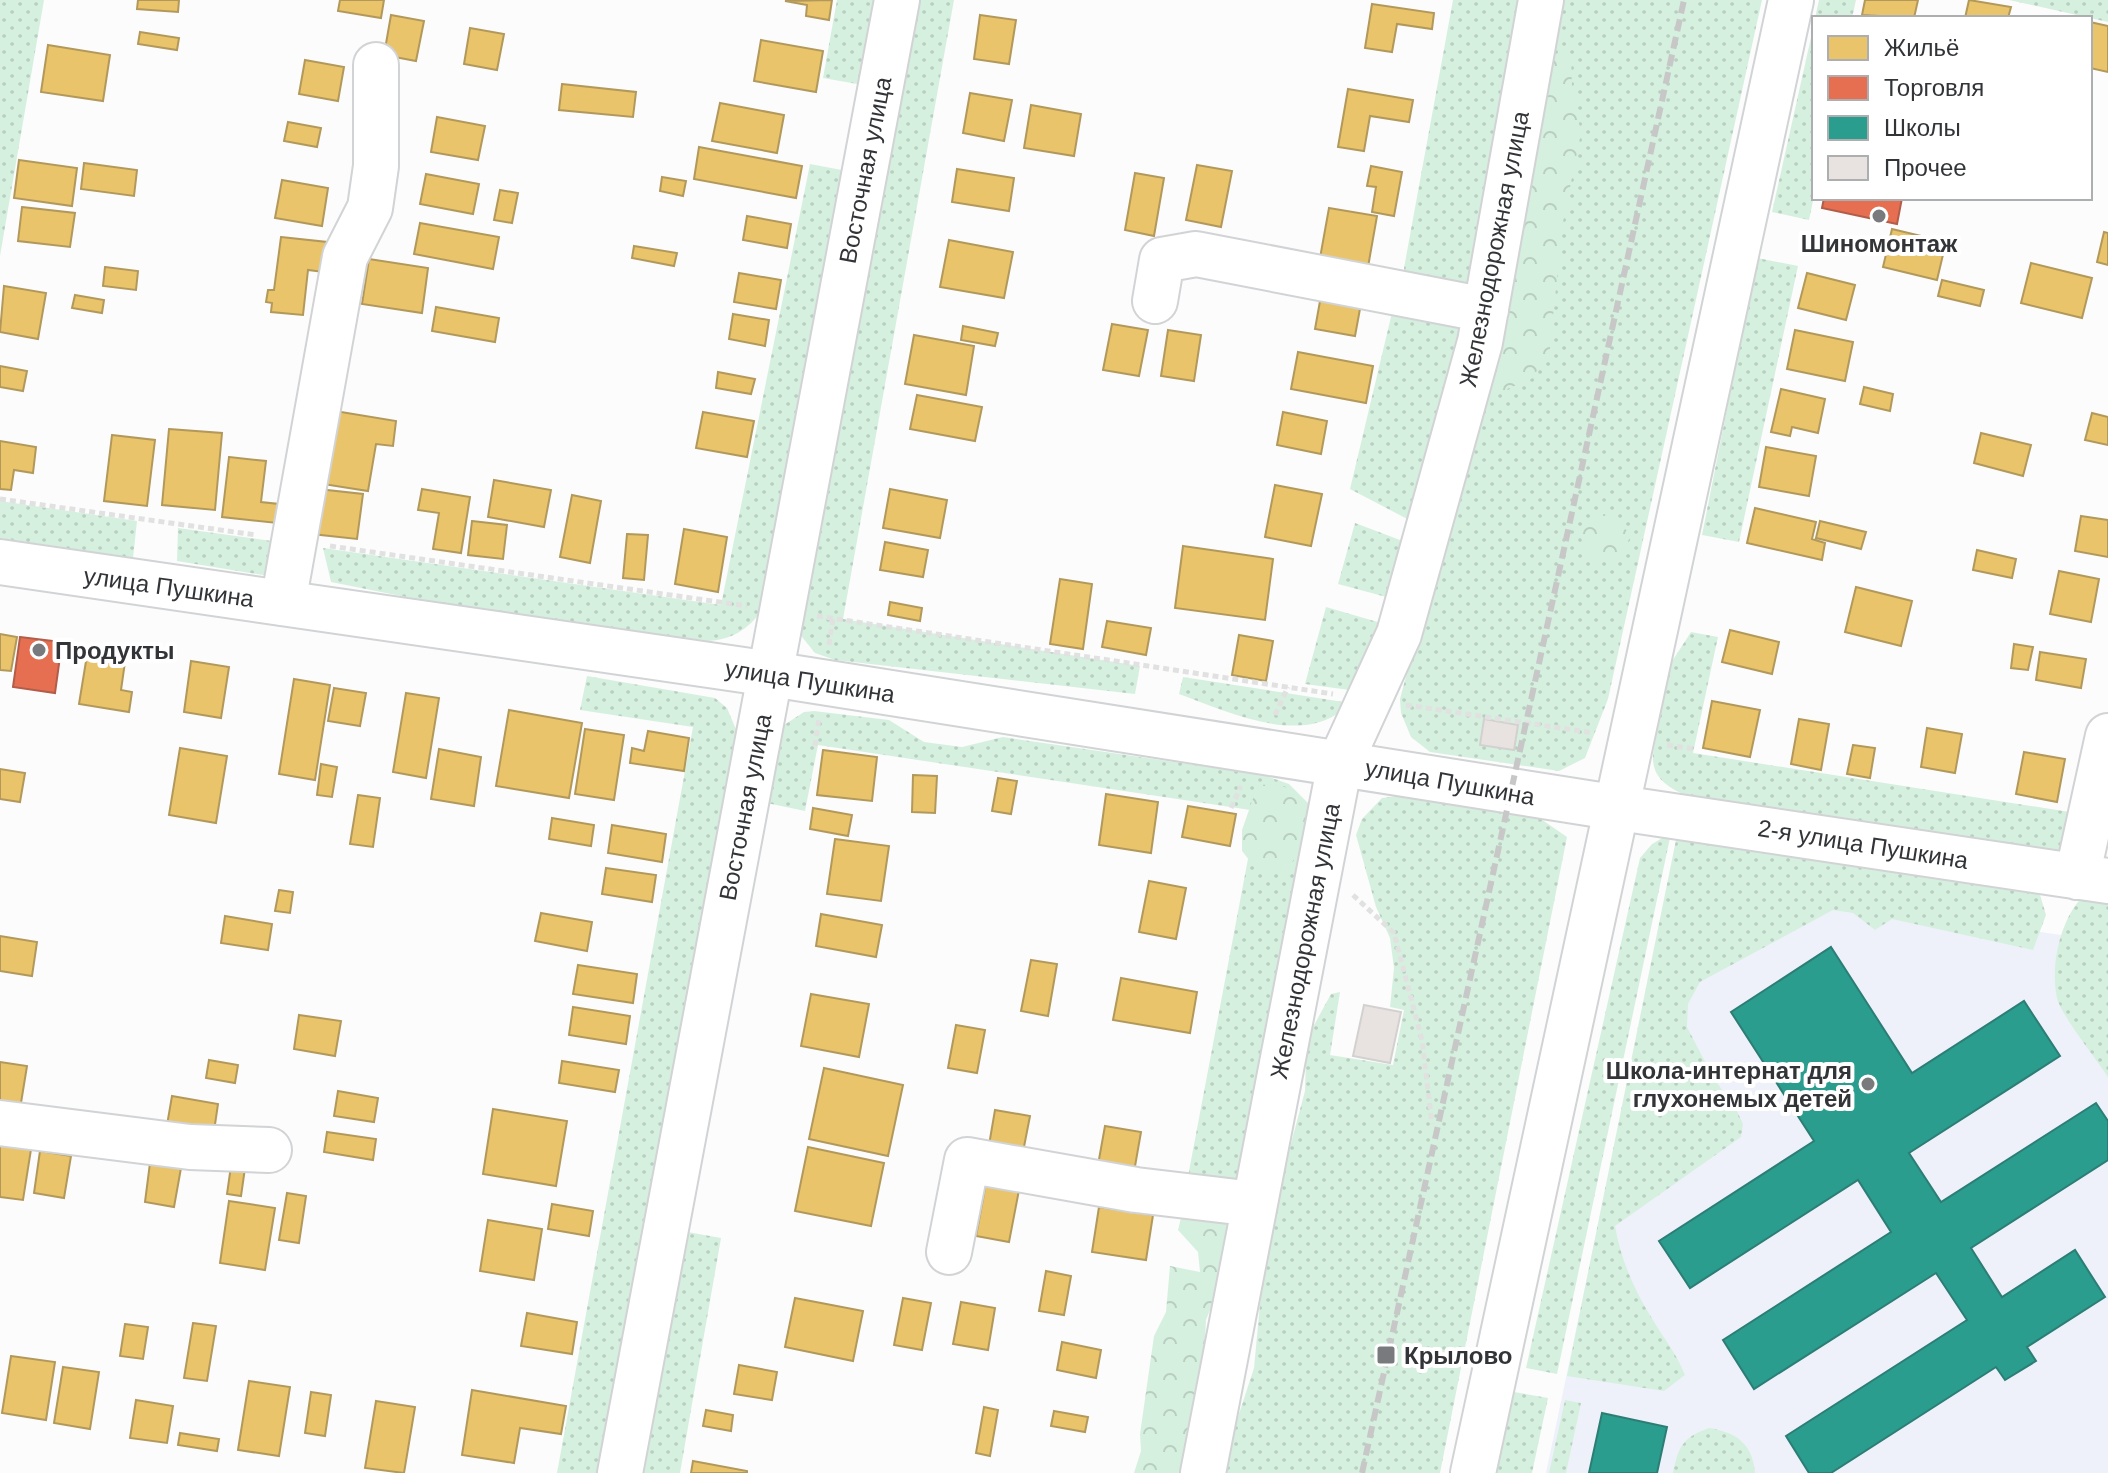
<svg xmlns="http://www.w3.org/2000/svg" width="2108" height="1473" font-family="Arial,sans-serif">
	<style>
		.built { fill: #eef1f9 }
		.grass { fill: url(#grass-dots) }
		.forest { fill: url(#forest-crowns) }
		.homes { fill: #e9c46a; stroke: #b2995b; stroke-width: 2 }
		.shops { fill: #e76f51; stroke: #b15d4a; stroke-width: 2 }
		.schools { fill: #2a9d8f; stroke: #2c7e75; stroke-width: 2 }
		.building { fill: #e8e3e1; stroke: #d3d1d0; stroke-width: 2 }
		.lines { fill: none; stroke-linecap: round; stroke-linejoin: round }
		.minor-casing { stroke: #d2d3d5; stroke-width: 48 }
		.major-casing { stroke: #d2d3d5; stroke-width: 48 }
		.path { stroke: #e1e1e1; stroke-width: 5; stroke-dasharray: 6 4; stroke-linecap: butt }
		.minor { stroke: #fff; stroke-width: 44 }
		.major { stroke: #fff; stroke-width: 44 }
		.rail { stroke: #c7c7c8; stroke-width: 6; stroke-dasharray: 12 6; stroke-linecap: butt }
		.poi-dot { fill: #797a7d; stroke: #fff; stroke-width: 3 }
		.labels { text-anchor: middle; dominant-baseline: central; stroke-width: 8; stroke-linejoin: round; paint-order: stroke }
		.street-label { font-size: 24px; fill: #323438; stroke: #fff }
		.poi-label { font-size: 24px; font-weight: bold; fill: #323438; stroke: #fff; text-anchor: start }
	</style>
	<defs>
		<pattern id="grass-dots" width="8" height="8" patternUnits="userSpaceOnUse" patternTransform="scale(2)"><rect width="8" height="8" fill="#d6f0df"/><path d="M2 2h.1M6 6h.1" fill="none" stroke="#b8cec0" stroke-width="1.8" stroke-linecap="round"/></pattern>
		<pattern id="forest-crowns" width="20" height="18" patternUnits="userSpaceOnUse" patternTransform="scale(2)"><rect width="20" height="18" fill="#d6f0df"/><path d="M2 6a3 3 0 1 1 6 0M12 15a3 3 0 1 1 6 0" fill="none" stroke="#b8cec0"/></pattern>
	</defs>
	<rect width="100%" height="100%" fill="#fcfcfd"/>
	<path class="built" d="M1671,877l437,65v531h-562z"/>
	<path class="grass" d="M0,0h44l-44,256z
		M837,0h41l-15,85 -40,-7z
		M910,0h44l-111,619 297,47 -5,28 -300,-34 -20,-7 -17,-21z
		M1453,0h69l-54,296 -61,-12 -3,-16z
		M1553,0h209l-154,699 -23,59 -26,13 -129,-19 -19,-15 -10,-24 -1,-14 40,-151z
		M1819,0h37l-4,18h-37z
		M2009,0h99v22z
		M1814,24v172l-5,24 -37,-8z
		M810,164l37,7 -85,439c-14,20 -31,30 -55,31l-281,-40 -95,-19 -8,-34 398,57z
		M1757,258l41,8 -59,276 -37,-7z
		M1395,300l71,13 -53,209 -63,-33z
		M0,501l137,20 -4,37 -133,-20z
		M1355,523l53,20 -18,55 -52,-14z
		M178,528l101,14 -4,35 -98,-16z
		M1326,607l55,16 -24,68 -52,-7z
		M1691,632l27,5 -25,116 383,60 -10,35 -7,7 -359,-52c-22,-13 -49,-18 -47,-49l16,-88z
		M587,676l128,22 12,10 11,26 -135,739h-46l136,-746 -113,-17z
		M1183,677l167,26c-43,47 -121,9 -171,-9z
		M814,711l75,9 35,22 38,5 41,-10 261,38 25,9 21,21 -72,374 -8,9 -44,-1 71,-376 -439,-66 -13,66 -43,-9 19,-75 23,-15z
		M1413,794l125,23 29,20 -127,636h-215l9,-44 20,-61 17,-181 15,-25 19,-71 1,-31 7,-33 18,-33 9,-2 -10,63 63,10 11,-55 -14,-3 4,-39 -4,-30 -14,-31 -20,-72 6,-16 20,-21z
		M1671,833l-114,541 -31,-6 114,-510 12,-14z
		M1677,835l361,53 8,27 -13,35 -141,-31 -17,11 -22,-17 -20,-3 -133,72 -12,22 -1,23 26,50 24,34 6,13 -2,13 -126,89c6,34 19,64 38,94 11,19 24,34 32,55l-21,16 -97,-15z
		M2082,897l26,4v176c-11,-17 -47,-62 -51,-79 -7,-32 3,-77 25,-101z
		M682,1231l39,7 -41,235h-40z
		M1514,1392l34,6 -16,75h-35z
		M1565,1400l16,3 -15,70h-17z
		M1709,1428c27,4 44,16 46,45h-82c5,-26 10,-36 36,-45z"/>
	<path class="forest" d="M1543,56h28l1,31 9,46 -18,89 -14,132 -18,25 -36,15 -11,-11z
		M1592,513l16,2 23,19c-9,24 -20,35 -45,20l-6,-20z
		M1258,784l27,3 22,20 -7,45 -16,20 -24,2 -18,-23v-21z
		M1184,1205l48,16 -14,69 -12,30 -2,44 -15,109h-55l7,-22 -1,-17 14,-98 12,-24 4,-46 30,6 -2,-20 -20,-22z"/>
	<path class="homes" d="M138,0h41l-1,12 -41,-3z
		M340,0h44l-3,18 -43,-7z
		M832,0l-3,20 -23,-4 1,-11 -22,-4z
		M1865,0h53l-4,18 -52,-3z
		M1969,0l42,7 -3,11h-43z
		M1372,4l62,9 -2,16 -35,-5 -5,28 -27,-4z
		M391,15l33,6 -8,40 -32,-6z
		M980,15l36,5 -7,44 -35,-5z
		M2090,22l18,4v46l-18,-4z
		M470,28l34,6 -7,36 -33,-6z
		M140,32l39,6 -2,12 -39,-6z
		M761,40l62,11 -7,41 -62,-11z
		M48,45l62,10 -7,46 -62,-9z
		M305,60l39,7 -6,34 -39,-7z
		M562,84l74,8 -3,25 -74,-7z
		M1348,89l65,11 -4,22 -39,-6 -6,35 -26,-4z
		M970,93l42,7 -8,41 -41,-8z
		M720,103l64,12 -7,38 -65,-12z
		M1031,105l50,9 -7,42 -50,-8z
		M437,117l48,9 -7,34 -47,-8z
		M288,122l33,6 -4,19 -33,-6z
		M699,147l103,19 -6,32 -102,-19z
		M19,160l58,8 -5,38 -58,-8z
		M84,163l53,7 -3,26 -53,-7z
		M1197,165l35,6 -11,56 -35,-7z
		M1371,166l31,6 -8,44 -22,-4 4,-25 -9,-1z
		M957,169l57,9 -5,33 -57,-9z
		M1135,173l29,5 -10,58 -29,-6z
		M426,174l53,10 -6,30 -53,-10z
		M662,177l24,4 -3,15 -23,-5z
		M282,180l46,8 -6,38 -47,-8z
		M500,190l18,3 -6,30 -18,-3z
		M22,207l53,6 -5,34 -52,-6z
		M1329,208l48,8 -9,51 -48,-9z
		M747,216l44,8 -4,24 -44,-8z
		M420,223l79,14 -6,32 -79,-15z
		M1892,229l54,13 -9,38 -54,-13z
		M2104,232l4,1v32l-11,-3z
		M281,237l46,5 -4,30 -15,-2 -5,45 -32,-3 1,-9 -6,-1 2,-12h6z
		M949,240l64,12 -9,46 -64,-11z
		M634,246l43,7 -3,13 -42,-8z
		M369,259l59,9 -6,45 -60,-9z
		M2031,263l61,15 -10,40 -61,-15z
		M105,267l33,4 -2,19 -33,-4z
		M739,273l42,7 -5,29 -42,-7z
		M1807,273l48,12 -9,35 -48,-12z
		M1942,280l42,10 -4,16 -42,-10z
		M4,286l42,7 -8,46 -38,-7z
		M1322,290l40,8 -7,38 -40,-7z
		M75,295l29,5 -2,13 -30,-5z
		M436,307l63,11 -4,24 -63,-11z
		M733,314l36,6 -4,26 -36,-7z
		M1112,324l36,6 -9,46 -36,-6z
		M963,326l35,7 -3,13 -34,-6z
		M1168,330l33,5 -7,46 -33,-5z
		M1795,330l58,12 -8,39 -58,-12z
		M914,335l60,11 -8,49 -61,-11z
		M1298,352l75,14 -7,37 -75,-14z
		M0,366l27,5 -4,20 -23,-4z
		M718,372l37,7 -4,15 -35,-6z
		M1864,387l29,7 -3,17 -30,-7z
		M1781,389l44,10 -7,34 -26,-6 -2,9 -19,-4z
		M917,395l65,12 -7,34 -65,-12z
		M335,411l61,10 -3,25 -17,-2 -8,47 -45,-7z
		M703,412l51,9 -7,36 -51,-9z
		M1283,412l44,9 -6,33 -44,-9z
		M2092,413l16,4v28l-23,-5z
		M169,429l53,4 -7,77 -53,-5z
		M1981,433l50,12 -8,31 -49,-13z
		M112,435l43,5 -8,66 -43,-5z
		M0,441l36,6 -3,26 -19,-3 -3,20 -11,-1z
		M1766,447l50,9 -7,40 -50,-9z
		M229,457l37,4 -5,41 18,2 -2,19 -55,-6z
		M494,480l57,10 -7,37 -56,-10z
		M1275,485l47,9 -11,52 -46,-9z
		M318,489l45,5 -6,45 -45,-5z
		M422,489l48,8 -9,56 -28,-4 6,-36 -21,-3z
		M890,489l57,11 -7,38 -57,-10z
		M572,495l29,6 -11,62 -30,-6z
		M1755,508l61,14 -4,17 13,4 -3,17 -75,-17z
		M2081,516l27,4v37l-33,-6z
		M472,521l35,4 -4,34 -35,-4z
		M1820,521l46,11 -5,17 -45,-11z
		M684,529l43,8 -9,55 -43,-8z
		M627,534l21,1 -4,45 -21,-2z
		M885,542l43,8 -5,27 -43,-7z
		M1183,546l90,13 -8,61 -90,-12z
		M1977,550l39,9 -4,19 -39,-8z
		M2059,571l40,8 -8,43 -41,-8z
		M1060,579l32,5 -9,65 -33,-5z
		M1856,587l56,14 -11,45 -56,-14z
		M890,602l32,6 -2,13 -32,-6z
		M1107,621l44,7 -5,27 -44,-8z
		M1730,630l49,12 -7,32 -50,-12z
		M0,634l17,3 -6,34 -11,-1z
		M1239,635l34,6 -7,40 -34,-6z
		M2014,644l19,3 -5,23 -17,-2z
		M88,649l38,6 -5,35 11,2 -3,20 -50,-8z
		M2040,652l46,7 -5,29 -45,-8z
		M191,661l38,6 -8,51 -37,-6z
		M294,679l36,6 -15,95 -36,-6z
		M334,688l32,5 -6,33 -32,-5z
		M406,693l33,5 -13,80 -33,-6z
		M1712,701l48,9 -10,47 -47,-9z
		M509,710l73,13 -13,75 -73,-12z
		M1799,719l30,5 -8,46 -30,-6z
		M1927,728l35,6 -7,39 -34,-6z
		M585,729l39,6 -10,65 -39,-6z
		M648,731l41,7 -5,33 -54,-8 2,-15 12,3z
		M1853,745l22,3 -5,30 -23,-4z
		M180,748l47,8 -11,67 -47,-8z
		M439,749l42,8 -7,49 -43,-7z
		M823,750l54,7 -5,44 -55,-6z
		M2024,752l41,7 -8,43 -41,-8z
		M321,764l16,3 -5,30 -15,-2z
		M0,769l25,4 -5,29 -20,-3z
		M913,775l24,1 -2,37 -23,-1z
		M998,778l19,3 -6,33 -19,-3z
		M1106,794l52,8 -7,51 -52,-8z
		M358,795l22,3 -7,49 -23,-3z
		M1188,806l48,8 -6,32 -48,-9z
		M813,808l39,7 -4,21 -38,-7z
		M552,818l42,7 -3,21 -42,-7z
		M612,825l54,9 -4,28 -54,-9z
		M835,839l54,7 -8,55 -54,-7z
		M606,868l50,7 -4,27 -50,-8z
		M1149,881l37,7 -10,51 -37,-7z
		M279,890l14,2 -3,21 -15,-2z
		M541,913l51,9 -5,29 -52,-10z
		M821,914l61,11 -6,32 -60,-11z
		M225,916l47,8 -4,26 -47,-7z
		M0,936l37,6 -5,34 -32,-5z
		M1031,960l26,4 -9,52 -27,-5z
		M578,965l59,9 -4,29 -60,-9z
		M1121,978l76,14 -7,41 -77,-13z
		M811,994l58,10 -10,53 -58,-11z
		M573,1007l57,9 -4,28 -57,-9z
		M299,1015l42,6 -6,35 -41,-7z
		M956,1025l29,5 -8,43 -29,-5z
		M209,1060l29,5 -3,18 -29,-5z
		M562,1061l57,9 -4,22 -56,-9z
		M0,1062l27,4 -7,43 -20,-3z
		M824,1068l79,17 -15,71 -79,-17z
		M338,1091l40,7 -4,24 -40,-6z
		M172,1096l46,8 -5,34 -47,-7z
		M493,1109l74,12 -11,65 -73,-12z
		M995,1110l35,6 -8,41 -34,-6z
		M1105,1126l36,6 -7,40 -36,-7z
		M327,1132l49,7 -3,21 -49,-8z
		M0,1138l32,5 -9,57 -23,-3z
		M808,1147l76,16 -13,63 -76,-15z
		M40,1151l31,5 -7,42 -30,-5z
		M150,1163l31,5 -7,39 -29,-5z
		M231,1166l14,2 -4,28 -14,-2z
		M986,1183l33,7 -10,52 -33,-6z
		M287,1193l19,3 -7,47 -20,-3z
		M229,1201l46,7 -10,62 -45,-7z
		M552,1204l41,7 -4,25 -41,-7z
		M1099,1207l54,8 -7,45 -54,-8z
		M488,1220l54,9 -8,51 -54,-9z
		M1046,1271l25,5 -7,39 -25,-4z
		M795,1298l68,13 -10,50 -68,-14z
		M903,1298l28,5 -9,47 -28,-5z
		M961,1302l34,6 -7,42 -35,-6z
		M527,1313l50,9 -5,32 -51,-8z
		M193,1323l23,3 -9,55 -23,-3z
		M125,1324l23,3 -5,32 -23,-3z
		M1062,1342l39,8 -5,28 -39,-8z
		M11,1356l44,6 -9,58 -44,-7z
		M739,1365l38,7 -5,28 -38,-6z
		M63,1367l36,5 -9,57 -36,-6z
		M249,1381l41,6 -11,69 -41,-6z
		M472,1390l94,16 -5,28 -41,-6 -6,35 -52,-8z
		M311,1392l20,3 -6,41 -20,-3z
		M136,1400l37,6 -6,37 -37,-5z
		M376,1401l39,6 -11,66 -39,-5z
		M984,1407l14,3 -8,46 -14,-3z
		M706,1410l27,5 -2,16 -28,-5z
		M1054,1411l34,6 -3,15 -34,-6z
		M180,1433l39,6 -2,12 -39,-6z
		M693,1461l54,10v2h-56z"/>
	<path class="shops" d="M1824,198h78l-5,26 -75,-16z
		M20,637l42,5 -7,51 -42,-6z"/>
	<path class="schools" d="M1831,947l81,126 112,-72 36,55 -151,97 32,49 155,-99 12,18v39l-137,88 31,49 73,-47 30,47 -78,50 9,14 -31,19 -9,-13 -165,106h-22l-23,-37 181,-116 -31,-47 -182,116 -31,-49 168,-108 -33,-52 -168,108 -31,-47 155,-100 -83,-129z
		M1602,1413l65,14 -10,46h-68z"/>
	<path class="building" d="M1484,719l34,6 -4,25 -34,-5z
		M1364,1005l37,7 -11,51 -37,-7z"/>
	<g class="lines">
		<g class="minor-casing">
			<path id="minor" d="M1155,301l7,-41 34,-6 290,56
				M283,603l62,-346 25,-49 6,-42v-101
				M1619,808l489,73
				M2077,877l31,-141
				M0,1123l190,24 79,3
				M949,1252l18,-92 169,30 118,14
				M620,1473l277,-1473
				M1203,1473l137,-710 59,-129 81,-292 61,-342"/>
		</g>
		<g class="major-casing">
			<path id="major" d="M0,562l771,112 848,134
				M1473,1473l318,-1473"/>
		</g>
		<path class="path" d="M0,499l256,36
			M330,546l417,60
			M817,616l516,78
			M829,645l4,-27
			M1406,705l188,28
			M1275,715l13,-28
			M1667,745l28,4
			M815,746l4,-28
			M1231,808l10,-22
			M1353,895l41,38 28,107 10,84"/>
		<use href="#minor" class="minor"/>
		<use href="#major" class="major"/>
		<path class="rail" d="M1362,1473l322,-1473"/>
	</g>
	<g class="poi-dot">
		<circle cx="1879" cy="216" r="8"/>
		<circle cx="39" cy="650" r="8"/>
		<circle cx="1868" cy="1084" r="8"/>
		<rect x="1376" y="1345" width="20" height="20" rx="4"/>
	</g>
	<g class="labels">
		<g class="street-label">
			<text transform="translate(865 170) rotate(-79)">Восточная улица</text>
			<text transform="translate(1494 249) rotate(-79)">Железнодорожная улица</text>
			<text transform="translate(169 587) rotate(8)">улица Пушкина</text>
			<text transform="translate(810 681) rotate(9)">улица Пушкина</text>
			<text transform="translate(1450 782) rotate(10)">улица Пушкина</text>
			<text transform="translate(745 807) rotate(-79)">Восточная улица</text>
			<text transform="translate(1863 844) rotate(9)">2-я улица Пушкина</text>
			<text transform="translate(1305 941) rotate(-79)">Железнодорожная улица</text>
		</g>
		<g class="poi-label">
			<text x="1879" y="243" text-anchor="middle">Шиномонтаж</text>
			<text x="55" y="650">Продукты</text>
			<text x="1852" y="1070" text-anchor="end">Школа-интернат для<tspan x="1852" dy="28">глухонемых детей</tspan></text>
			<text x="1404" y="1355">Крылово</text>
		</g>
	</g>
	<rect x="1812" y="16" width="280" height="184" fill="#ffffff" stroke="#adaeaf" stroke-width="2"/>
	<rect x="1828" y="36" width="40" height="24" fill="#e9c46a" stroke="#adaeaf" stroke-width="2"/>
	<text x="1884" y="56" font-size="24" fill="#323438">Жильё</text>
	<rect x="1828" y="76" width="40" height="24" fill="#e76f51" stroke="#adaeaf" stroke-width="2"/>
	<text x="1884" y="96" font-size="24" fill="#323438">Торговля</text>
	<rect x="1828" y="116" width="40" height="24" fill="#2a9d8f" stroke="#adaeaf" stroke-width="2"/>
	<text x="1884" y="136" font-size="24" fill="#323438">Школы</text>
	<rect x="1828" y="156" width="40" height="24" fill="#e8e3e1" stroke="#adaeaf" stroke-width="2"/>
	<text x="1884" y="176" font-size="24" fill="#323438">Прочее</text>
</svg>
